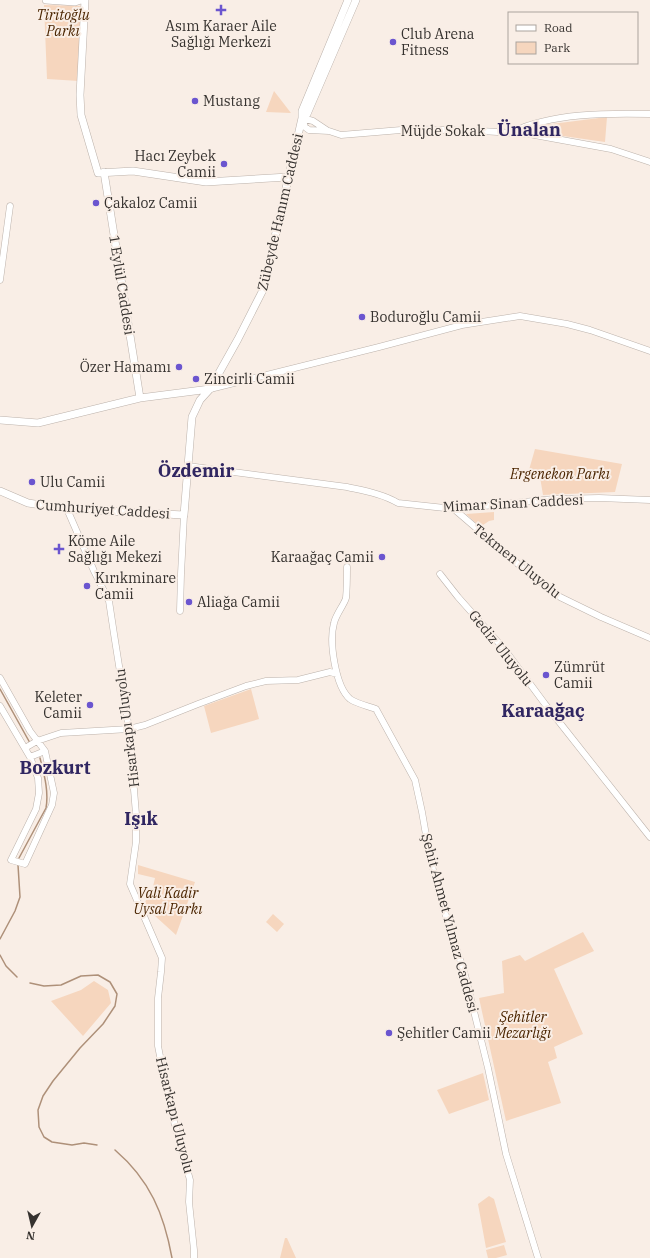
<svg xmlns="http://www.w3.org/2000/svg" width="650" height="1258" font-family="'IBM Plex Serif',serif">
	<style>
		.green { fill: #f6d6be }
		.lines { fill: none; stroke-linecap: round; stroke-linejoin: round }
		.stream { stroke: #ae9079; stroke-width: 1.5 }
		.tertiary-casing { stroke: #bcb2ab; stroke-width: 7 }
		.secondary-casing { stroke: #bcb2ab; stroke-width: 8 }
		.tertiary { stroke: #fff; stroke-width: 6 }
		.secondary { stroke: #fff; stroke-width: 7 }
		.poi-dot { fill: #6b55cf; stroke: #f9eee6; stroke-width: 1.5 }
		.labels { text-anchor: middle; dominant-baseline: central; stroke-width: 4; stroke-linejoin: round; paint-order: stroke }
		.park-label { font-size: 14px; font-style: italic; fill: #4b2500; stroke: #f9eee6 }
		.poi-label { font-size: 14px; fill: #36322f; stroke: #f9eee6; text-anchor: start }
		.street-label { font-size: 14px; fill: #36322f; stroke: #f9eee6 }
		.district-label { font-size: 18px; font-weight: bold; fill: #302661; stroke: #f9eee6 }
	</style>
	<rect width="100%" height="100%" fill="#f9eee6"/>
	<path class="green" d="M44,5l37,1 -2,75 -32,-2z
		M274,91l17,22 -25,-1z
		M607,117l-2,25 -70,-10 1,-6z
		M535,449l87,15 -7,28 -72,3 -3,-18 -3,-1 -10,1z
		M494,512v8l-5,1 -9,6 -14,-13z
		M251,689l8,30 -48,14 -7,-27z
		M138,865l57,17 -19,53 -33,-30 9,-14 3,-13 -17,-4z
		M273,914l11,10 -7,8 -11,-10z
		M583,932l11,19 -40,18 29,65 -29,13 3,11 -9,4 13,41 -55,18 -27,-123 25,-5 -2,-32 18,-6 5,6z
		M94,981l14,9 3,13 -28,33 -32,-35 30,-11z
		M483,1073l6,27 -40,14 -12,-24z
		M489,1196l5,3 12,43 -20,6 -8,-44z
		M285,1238h2l9,20h-16z
		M504,1245l3,10 -11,3h-8l-2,-8z"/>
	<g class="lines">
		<path class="stream" d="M0,689l30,54
			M19,858l27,-50c3,-17 -2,-34 -6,-50
			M0,939l15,-28 5,-14 -2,-32
			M0,955l6,11 11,11
			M30,983l14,3 17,-1 20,-9 17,-1 12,7 7,12 -2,12 -12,18 -23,24 -27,33 -10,15 -5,14 1,17 5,10 8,5 20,3 12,-2 13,2
			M115,1150c35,30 49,64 57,108"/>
		<g class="tertiary-casing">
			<path id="tertiary" d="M302,118l3,9 4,3 20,1 12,4 72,-6 68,2 48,3 82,15 39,13
				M302,118l11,3 15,10
				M512,132c40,-19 95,-19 138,-18
				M0,280l10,-74
				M210,389l169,-42 83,-22 58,-9 47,8 23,6 60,21
				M188,466l159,21c18,4 36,7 51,16l56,6 100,-10 45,-1 51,2
				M67,509l27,62 15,30 5,33 15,95 7,85v28l-6,42 32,74 -1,14 -3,26v48l12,61 20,73 -1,22 5,48v8
				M454,509l64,55 42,33 41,20 49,21
				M347,567c0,10 0,21 -1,31 -2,7 -10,16 -12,25 -5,18 1,63 16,76 7,5 18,7 26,10l39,71 7,32 8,46 9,36 26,81 23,93 18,86 32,104
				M440,574l18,23 47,53 40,54 105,133
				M180,611l1,-37 3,-59
				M0,678l30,53 15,20 9,42 -2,12 -27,59 -14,-4 25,-51 3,-16 -1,-15 -8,-21 -30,-51
				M25,748l12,-7 24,-8 68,-4 16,-4 53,-21 48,-18 20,-5 32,-1 32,-8 7,2
				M30,757l15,-6"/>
		</g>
		<g class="secondary-casing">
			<path id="secondary" d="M46,0l29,2 6,-2
				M85,0l-5,95 1,20 17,58 35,-2 73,11 82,-5
				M302,118v-7l46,-111
				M104,172l36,226
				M0,420l38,3 102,-25 70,-9
				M0,491l28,12 39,6 117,6 8,-98 8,-17 10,-11 28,-50 27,-53 6,-32 31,-136 5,-4 49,-114"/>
		</g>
		<use href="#tertiary" class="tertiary"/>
		<use href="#secondary" class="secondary"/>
	</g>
	<g class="poi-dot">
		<path d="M219 4h4v4h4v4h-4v4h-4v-4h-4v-4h4z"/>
		<circle cx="393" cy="42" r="4"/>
		<circle cx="195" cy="101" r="4"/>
		<circle cx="224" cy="164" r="4"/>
		<circle cx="96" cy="203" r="4"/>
		<circle cx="362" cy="317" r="4"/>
		<circle cx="179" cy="367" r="4"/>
		<circle cx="196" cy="379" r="4"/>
		<circle cx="32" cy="482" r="4"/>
		<path d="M57 543h4v4h4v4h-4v4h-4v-4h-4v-4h4z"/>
		<circle cx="382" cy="557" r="4"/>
		<circle cx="87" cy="586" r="4"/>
		<circle cx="189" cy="602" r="4"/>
		<circle cx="546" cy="675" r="4"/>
		<circle cx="90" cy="705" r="4"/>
		<circle cx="389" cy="1033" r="4"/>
	</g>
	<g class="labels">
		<g class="park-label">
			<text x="63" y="15">Tiritoğlu<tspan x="63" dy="16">Parkı</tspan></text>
			<text x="560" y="474">Ergenekon Parkı</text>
			<text x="168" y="893">Vali Kadir<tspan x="168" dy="16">Uysal Parkı</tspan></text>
			<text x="523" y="1017">Şehitler<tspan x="523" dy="16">Mezarlığı</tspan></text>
		</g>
		<g class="poi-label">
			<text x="221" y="26" text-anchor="middle">Asım Karaer Aile<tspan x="221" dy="16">Sağlığı Merkezi</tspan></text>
			<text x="401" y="34">Club Arena<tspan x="401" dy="16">Fitness</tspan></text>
			<text x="203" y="101">Mustang</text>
			<text x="216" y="156" text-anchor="end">Hacı Zeybek<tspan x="216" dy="16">Camii</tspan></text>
			<text x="104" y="203">Çakaloz Camii</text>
			<text x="370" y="317">Boduroğlu Camii</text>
			<text x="171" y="367" text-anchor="end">Özer Hamamı</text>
			<text x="204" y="379">Zincirli Camii</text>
			<text x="40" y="482">Ulu Camii</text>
			<text x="68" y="541">Köme Aile<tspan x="68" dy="16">Sağlığı Mekezi</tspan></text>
			<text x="374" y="557" text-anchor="end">Karaağaç Camii</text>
			<text x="95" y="578">Kırıkminare<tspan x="95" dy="16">Camii</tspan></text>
			<text x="197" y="602">Aliağa Camii</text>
			<text x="554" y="667">Zümrüt<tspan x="554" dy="16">Camii</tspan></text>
			<text x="82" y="697" text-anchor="end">Keleter<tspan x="82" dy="16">Camii</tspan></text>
			<text x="397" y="1033">Şehitler Camii</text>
		</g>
		<g class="street-label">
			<text x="443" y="131">Müjde Sokak</text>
			<text transform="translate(280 212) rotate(-77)">Zübeyde Hanım Caddesi</text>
			<text transform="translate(122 285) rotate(81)">1 Eylül Caddesi</text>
			<text transform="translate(513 503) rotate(-3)">Mimar Sinan Caddesi</text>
			<text transform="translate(103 509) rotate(4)">Cumhuriyet Caddesi</text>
			<text transform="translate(517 561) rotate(39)">Tekmen Uluyolu</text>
			<text transform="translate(501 648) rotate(51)">Gediz Uluyolu</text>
			<text transform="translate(127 728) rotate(-97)">Hisarkapı Uluyolu</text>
			<text transform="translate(450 923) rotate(75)">Şehit Ahmet Yılmaz Caddesi</text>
			<text transform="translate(175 1115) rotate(76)">Hisarkapı Uluyolu</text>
		</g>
		<g class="district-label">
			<text x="529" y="129">Ünalan</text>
			<text x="196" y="470">Özdemir</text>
			<text x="543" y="710">Karaağaç</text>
			<text x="55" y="767">Bozkurt</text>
			<text x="141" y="818">Işık</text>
		</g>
	</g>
	<rect x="508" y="12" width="130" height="52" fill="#f9eee6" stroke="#aba39d"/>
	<rect x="516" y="25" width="20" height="6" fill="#ffffff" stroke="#aba39d"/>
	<text x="544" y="32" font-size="12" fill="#36322f">Road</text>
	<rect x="516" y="42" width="20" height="12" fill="#f6d6be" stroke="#aba39d"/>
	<text x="544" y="52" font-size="12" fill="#36322f">Park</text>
	<g transform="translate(32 1226) rotate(188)" stroke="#f9eee6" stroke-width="3" paint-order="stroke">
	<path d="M0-3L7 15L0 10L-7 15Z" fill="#36322f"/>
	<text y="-6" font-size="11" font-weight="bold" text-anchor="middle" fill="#36322f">N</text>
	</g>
</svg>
